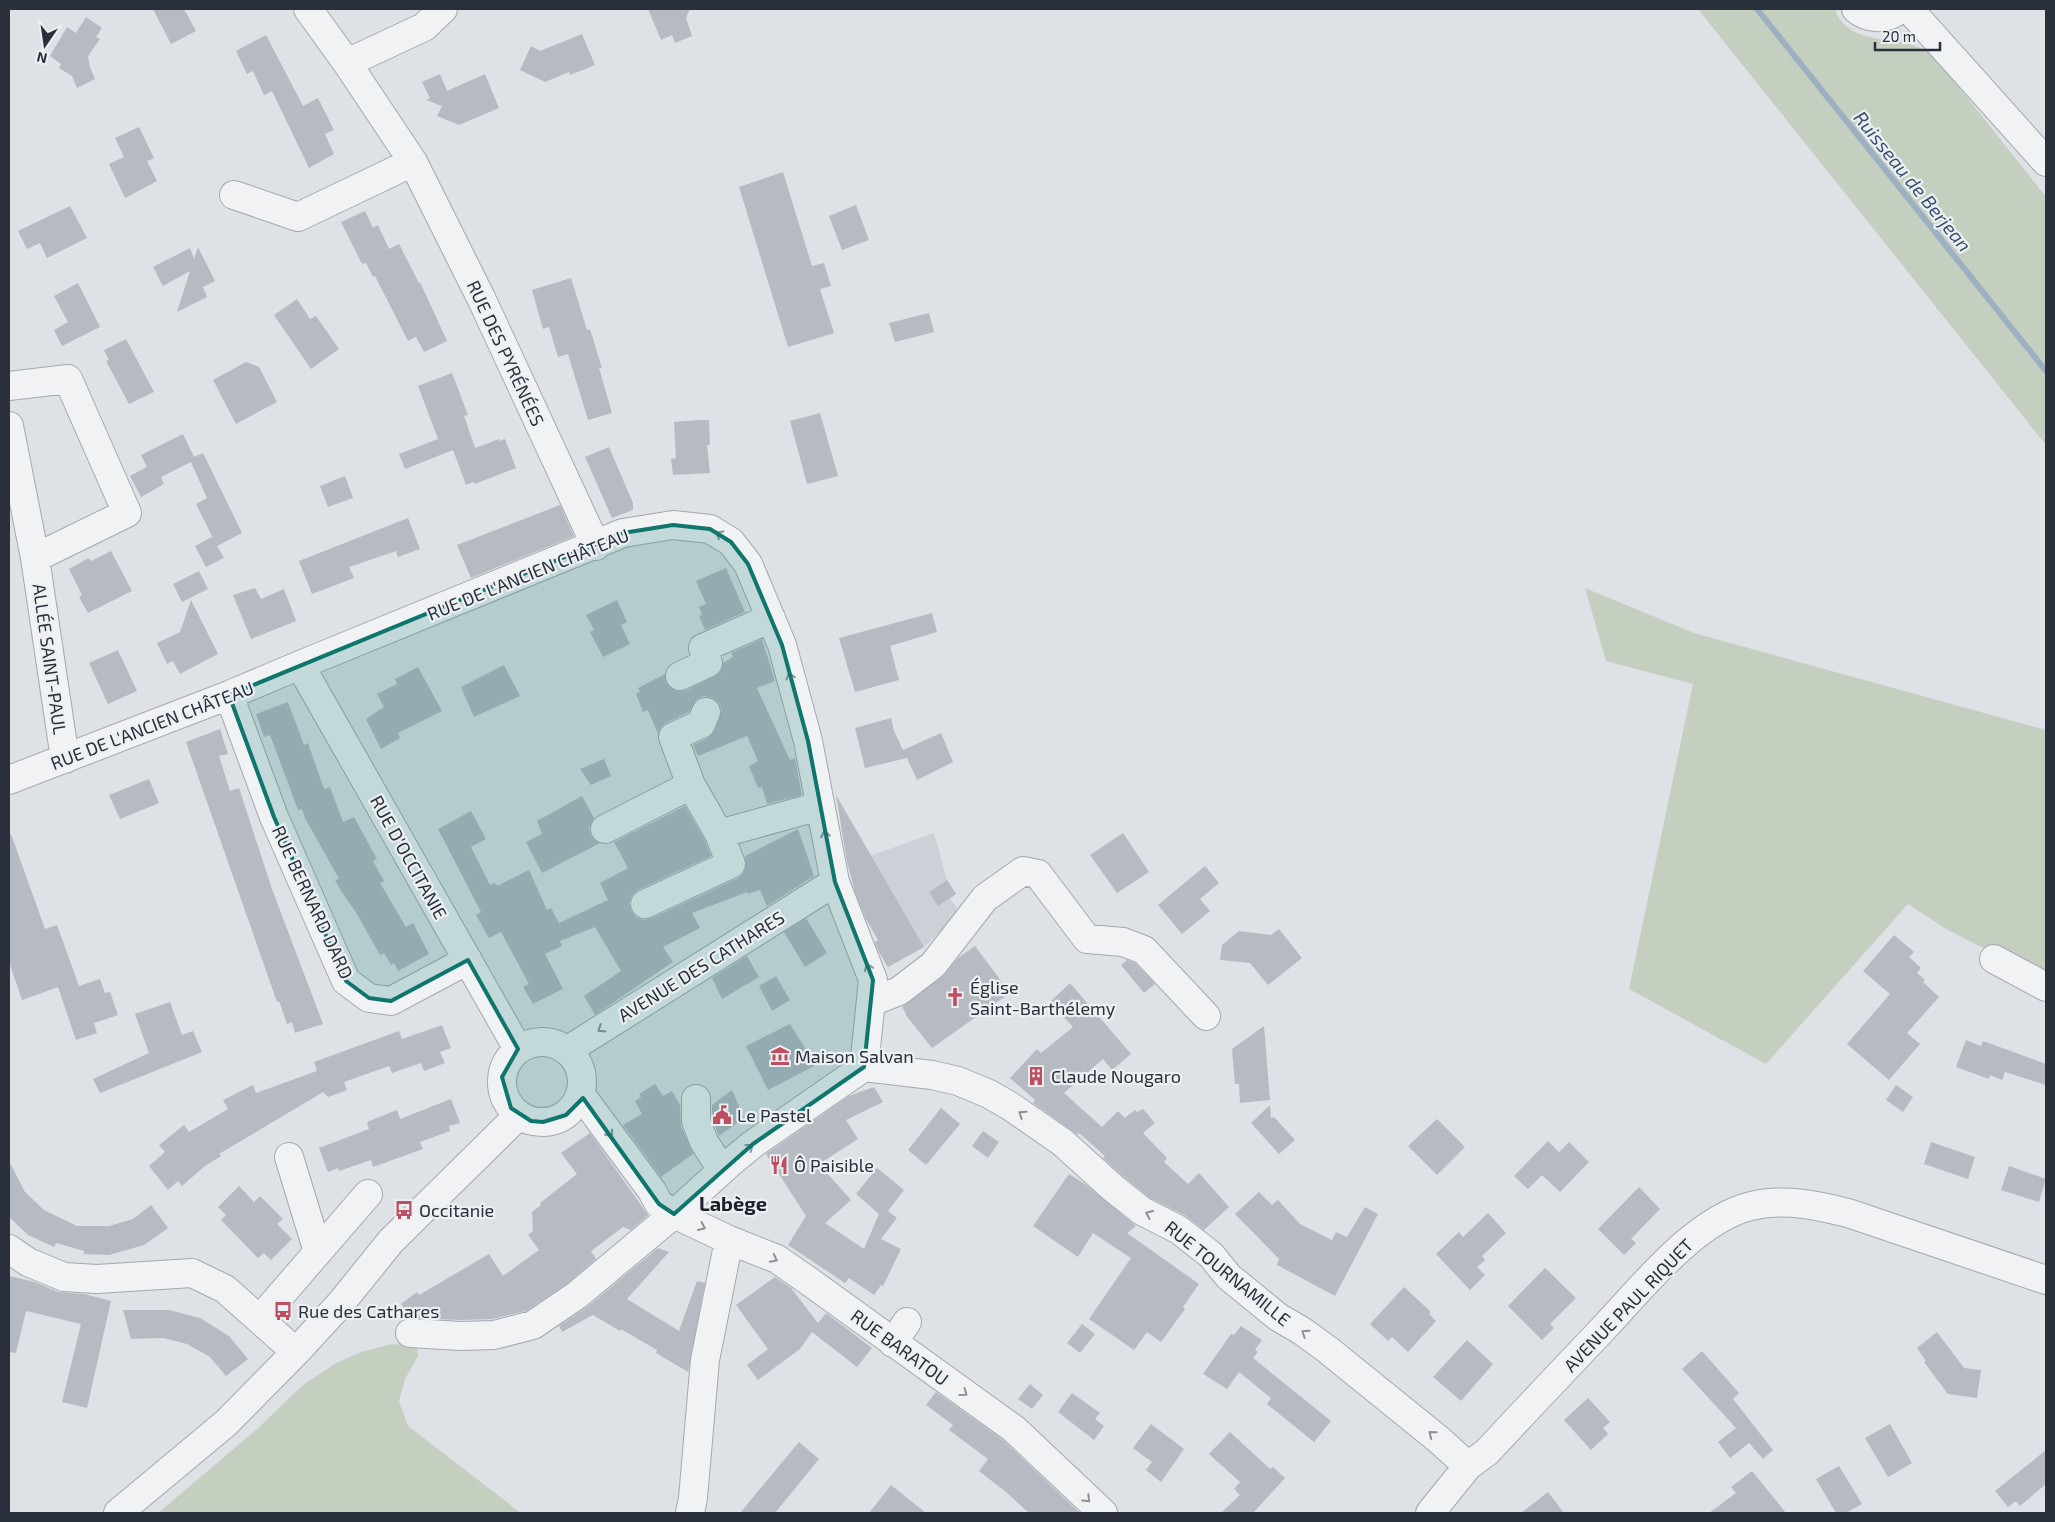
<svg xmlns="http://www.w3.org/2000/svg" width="2055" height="1522" font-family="'Exo 2',sans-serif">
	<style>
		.built { fill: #ccd0d7 }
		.green { fill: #c4cfc0 }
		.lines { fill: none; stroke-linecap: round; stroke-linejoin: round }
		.stream { stroke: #9cb0c2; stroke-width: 6 }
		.building { fill: #b6bac2 }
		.minor-casing { stroke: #a4a8af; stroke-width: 30 }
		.minor { stroke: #f0f2f4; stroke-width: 28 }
		.oneway { stroke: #8c9198 }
		.marked { fill: #0f766e; fill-opacity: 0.2; stroke: #0f766e; stroke-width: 4; stroke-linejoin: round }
		.labels { text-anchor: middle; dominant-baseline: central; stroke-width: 4.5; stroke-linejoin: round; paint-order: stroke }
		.street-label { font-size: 18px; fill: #29303b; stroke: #edf0f3 }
		.poi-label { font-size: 18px; fill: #29303b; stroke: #edf0f3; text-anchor: start }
		.water-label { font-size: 19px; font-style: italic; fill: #374f6a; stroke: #edf0f3 }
		.quarter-label { font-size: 20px; font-weight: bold; fill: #1b212b; stroke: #edf0f3 }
	</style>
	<rect width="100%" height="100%" fill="#dee1e6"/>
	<path class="built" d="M934,833l13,47 9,14 -6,4 10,15 -36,34 -36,20 -14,-24 4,-3 -17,-31 -12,-41 24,-13z"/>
	<path class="green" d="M1698,9h137c9,30 44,29 70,34 9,2 17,6 26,9l115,145v248z
		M1585,588l109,45 352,97v250l-100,-51 -38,-25 -142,160 -137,-75 64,-305 -87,-23z
		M392,1344l25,2 1,10 -13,23 -6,22 9,25 113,87h-363l98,-83 48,-46 34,-22 23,-10z"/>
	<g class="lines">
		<path class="stream" d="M1757,9l289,362"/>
	</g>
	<path class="building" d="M153,9h31l12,22 -25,13z
		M648,9h42l-4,9 6,18 -17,7 -3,-8 -11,5z
		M86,17l16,11 -6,9 4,2 -12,17 2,11 5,12 -18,9 -5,-12 -13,-8 2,-4 -11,-8 17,-29 9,6z
		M582,34l13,31 -25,10 -1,-3 -24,10 -25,-12 11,-24 9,5z
		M266,35l37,71 15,-8 16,32 -9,4 9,20 -25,14 -37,-77 -8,4 -11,-24 -6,3 -11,-23z
		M440,74l7,17 38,-17 14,34 -40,17 -22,-9 5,-10 -16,-6 4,-2 -8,-16z
		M139,127l15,31 -7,3 10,20 -32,17 -16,-34 15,-7 -9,-19z
		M783,172l29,94 12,-3 7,23 -11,3 14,44 -46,14 -49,-160z
		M856,205l13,35 -27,10 -13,-34z
		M70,206l17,32 -40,20 -7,-15 -13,6 -9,-18z
		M365,211l8,17 5,-3 11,24 10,-5 20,39 1,-1 27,59 -23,11 -8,-15 -8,4 -33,-65 -2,1 -7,-14 -4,1 -21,-42z
		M198,247l17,34 -12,6 4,10 -30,15 13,-41 -27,15 -10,-19 37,-19 4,11z
		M571,278l16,52 3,-1 12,39h-3l13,45 -24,7 -20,-66 -10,3 -9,-30 -6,2 -11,-39z
		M78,283l22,44 -38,19 -8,-16 14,-8 -14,-26z
		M297,299l13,20 6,-3 23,33 -28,20 -37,-54z
		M929,313l5,19 -39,10 -6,-19z
		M126,339l28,53 -25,12 -23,-43 3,-1 -5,-10z
		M246,362l13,5 18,35 -41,22 -23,-44z
		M452,373l16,42 -4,1 11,32 24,-9 1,2 5,-2 11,29 -41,16 -1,-2 -8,3 -13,-35 -48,19 -6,-15 39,-15 -20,-53z
		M820,413l18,63 -31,8 -17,-63z
		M699,420h10l1,25h-3l3,28 -37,2 -2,-16 5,-1 -2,-36z
		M183,434l11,23 9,-4 39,80 -25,13 7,12 -18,9 -11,-21 17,-9 2,3 -18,-36 11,-6 -16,-36 -30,15 3,7 -23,13 -11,-21 17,-9 -6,-12z
		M609,447l24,56v7l-21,8 -27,-61z
		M345,476l8,22 -25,9 -8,-21z
		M560,505l14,31 -103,42 -14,-33z
		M408,518l12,31 -22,8 -2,-6 -47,16 5,11 -42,16 -13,-33z
		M111,551l21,40 -44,22 -9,-16 3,-2 -13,-26 20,-11 2,3z
		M726,568l19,44 -40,18 -6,-14 3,-1 -3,-8 7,-3 -10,-23z
		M199,571l9,18 -26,13 -9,-18z
		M255,588l6,11 23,-10 12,32 -45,18 -18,-44z
		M191,600l27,54 -38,20 -7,-13 -6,3 -10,-21 23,-11z
		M617,600l10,22 -6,3 9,19 -27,13 -13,-25 4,-2 -8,-15z
		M932,613l5,19 -47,14 9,34 -44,12 -16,-54z
		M762,639l13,42 -18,7 33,72 5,-2 7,37 -35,9 -5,-17 -4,1 -9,-22 9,-5 -11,-25 -49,20 -5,-11 15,-7 7,-8 7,-20 -4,-8 -6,-4 -8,-2 -7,3 -8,13 -23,11 -5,4 -3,7 -10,-24 -5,2 -7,-18 4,-2 -2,-4 27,-14 1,8 5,6 7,3 9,-1 33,-17 3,-10 10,-6 -2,-4z
		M118,650l19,41 -29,13 -19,-41z
		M504,665l16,31 -46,21 -13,-30z
		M418,667l24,44 -44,22 2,5 -19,11 -15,-30 18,-12 -7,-13 20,-10 -2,-5z
		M288,702l16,43 4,-2 15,43 2,3 5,-2 13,35 11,-5 23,42 -4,2 11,20 -4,2 26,44 7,-4 16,31 -31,17 -4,-8 -3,2 -7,-12 -4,2 -23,-41 -16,-23 -6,-11 4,-1 -34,-61 -3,-9 -4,1 -28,-75 -6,2 -8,-23z
		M891,718l3,13 9,19 38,-17 12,29 -36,18 -10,-22 -42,10 -10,-40z
		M220,729l8,25 -9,2 11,35 9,-3 33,101 51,135 -28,9 -3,-11 -5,2 -8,-23 -2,1 -91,-260z
		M604,759l7,17 -20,9 -11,-16z
		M149,779l10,24 -39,16 -11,-24z
		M836,795l88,152 -36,20 -9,-15 -4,-10 3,-2 -12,-21 -11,-27 -8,-30z
		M582,796l12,22 -5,10 2,8 9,7 -58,30 -16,-31 16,-8 -5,-13z
		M685,806l20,35 6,15 -73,34 -6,5 -3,8 2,8 5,6 8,3 8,-2 86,-40 5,-4 3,-8 -1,-10 53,-27 16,47 -47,30 -7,-16 -12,4 -1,-2 -55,21 8,15 -37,19 10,15 -78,53 -11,-19 37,-25 -26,-44 -35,14 2,5 -17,8 18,35 -30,15 -10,-17 6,-3 -28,-52 -12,6 -13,-23 5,-3 -43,-83 33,-18 15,28 -15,8 19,38 5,-2 2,3 32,-16 18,40 4,-2 8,15 49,-23 -8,-17 28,-15 -14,-26z
		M1123,833l26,39 -32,21 -27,-38z
		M9,834h2l34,95 12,-4 22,61 21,-7 5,14 5,-1 8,23 -24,8 3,10 -21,7 -18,-53 -36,13 -13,-38z
		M1205,866l14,17 -19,16 10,12 -28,23 -24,-29z
		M947,880l9,14 -18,12 -9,-14z
		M806,918l21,35 -22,14 -21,-35z
		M1279,929l23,29 -34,27 -18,-22 -30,-3 2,-15 17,-14 32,4z
		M1894,935l20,17 -5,5 12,11 -4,5 8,7 -2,2 16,15 -32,36 13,11 -31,36 -42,-36 43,-50 -27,-23z
		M975,946l35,47 -78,55 -27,-34 1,-1 -4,-6 40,-30 16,-19z
		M747,956l12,21 -37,22 -10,-21z
		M1127,960l8,3 20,21 -11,9 -23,-28z
		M776,976l14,24 -18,11 -13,-25z
		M1070,983l61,71 -19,16 -9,-11 -39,34 38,34 16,-16 7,7 10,-8 2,2 6,-3 12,14 -12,10 24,25 -3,4 24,22 11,-11 30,34 -25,23 -18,-14 -36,-18 -27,-22 -20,-18 2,-2 -26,-23 -1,2 -45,-32 2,-3 -25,-22 27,-29 4,4 32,-26 -23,-25z
		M170,1002l12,33 11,-4 9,21 -102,41 -7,-14 56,-26 -14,-39z
		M790,1024l26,41 -48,25 -22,-44z
		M442,1025l9,23 -11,4 5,11 -21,8 -3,-8 -29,10 -3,-7 -45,16 3,8 -19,7 -5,-5 -104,62 2,2 -16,10 -23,20 -4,-5 -10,9 -19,-24 16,-14 -6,-7 25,-20 5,7 39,-23 -5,-9 30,-15 3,8 61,-22 -3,-9 85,-31 3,8z
		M1264,1026l6,74 -30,3 -1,-19h-4l-3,-35z
		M1966,1040l15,6 2,-5 63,23v21l-41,-13 -3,8 -12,-5 -1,4 -33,-12z
		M655,1084l8,12 9,-5 8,14 1,21 12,28 -32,23 -38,-52 19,-11 -7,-13 6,-4 -2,-3z
		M1896,1085l17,12 -10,15 -17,-12z
		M874,1087l9,15 -37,18 12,19 -39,25 32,36 -26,23 39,26 15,-35 -23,-20 21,-26 27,22 -16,21 9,7 -16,21 20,10 -18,37 -2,-1 -7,10 -25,-17 -4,5 -57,-38 18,-29 -40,-62 83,-58z
		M732,1090l12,28 -25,18 -7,-18v-13z
		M451,1099l9,24 -11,3 1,5 -30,11 3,7 -50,18 -2,-7 -32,11 -1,-3 -10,4 -9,-24 50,-19 -2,-7 30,-12 3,9z
		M1270,1105l1,13 3,-1 21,23 -16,14 -28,-31z
		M941,1108l19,16 -34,41 -18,-15z
		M1437,1119l28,28 -28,28 -29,-29z
		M983,1131l16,11 -11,16 -16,-12z
		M590,1133l58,82 -17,15 -8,-3 -32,24 5,8 -28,24 -42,28 -34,8 -31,1 -49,-2 -11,-14 16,-12 2,3 70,-41 14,22 36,-26 -11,-15 5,-4 -1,-19 9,-7 -1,-2 37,-29 -16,-21z
		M1548,1141l11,11 10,-10 20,20 -29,30 -18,-17 -14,14 -14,-13z
		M1931,1142l44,15 -7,22 -44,-15z
		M9,1161l16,31 19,18 33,16h32l24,-7 18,-14 17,23 -24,17 -35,10 -25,-1v-3l-28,-8 -2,4 -26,-12 -19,-18z
		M2009,1166l37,13 -7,23 -38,-12z
		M1069,1174l16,10 51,42 -9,7 72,51 -16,23 2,2 -24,33 -14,-10 -13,18 -45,-31 42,-61 -38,-25 -15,24 -45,-31z
		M239,1186l15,16 6,-6 23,23 -6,5 15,15 -21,21 -7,-7 -6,5 -37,-38 5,-5 -8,-8z
		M1639,1187l21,22 -29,30 5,4 -12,12 -26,-26z
		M1259,1192l13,13 6,-5 22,24 32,16 4,-8 11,5 18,-30 13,7 -43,82 -58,-31 2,-6 -44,-45z
		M1488,1213l18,20 -24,23 3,4 -8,7 8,8 -15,15 -34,-36 23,-22 4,5z
		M658,1248l11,4 -42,47 52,32 18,-50 8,2 -17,89 -32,-19 1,-3 -36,-21 -1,2 -27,-16 -31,17 -3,-6 28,-19z
		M1545,1268l31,30 -26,26 4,4 -12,12 -34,-34z
		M9,1276l26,6 23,10 26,2 27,7 -24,107 -25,-6 19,-78 -55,-13 -10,42 -7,-1z
		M775,1277l16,11 27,35 8,-10 46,35 -15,19 -45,-35 -12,17 -42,31 -11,-15 21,-16 -32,-44z
		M1404,1287l27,25 -2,2 7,7 -28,31 -16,-15 -4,4 -18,-17z
		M123,1310h46l31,8 29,18 19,23 -22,17 -16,-19 -23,-13 -24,-6 -32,1z
		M1082,1324l13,10 -15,19 -13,-10z
		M1241,1326l21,14 -7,10 3,2 -5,6 78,63 -17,21 -47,-38 4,-6 -32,-26 -12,17 -24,-15 28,-40 3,1z
		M1937,1332l27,36 17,2 -4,28 -29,-4 -24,-32 2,-1 -9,-13z
		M1467,1340l26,24 -32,37 -28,-24z
		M1702,1351l37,42 -6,6 40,51 -10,9 -14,-16 -19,15 -12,-16 18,-14 -54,-59z
		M1030,1384l13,11 -11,14 -14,-10z
		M936,1392l68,49 76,72h-51l-23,-21 -27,-21 9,-12 -39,-29 4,-5 -27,-20z
		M1072,1393l28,20 -5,6 9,7 -10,14 -36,-28z
		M1588,1398l22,24 -7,6 5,6 -17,16 -27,-30z
		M1151,1424l33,25 -23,33 -15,-12 6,-8 -19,-14z
		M1890,1424l22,39 -24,14 -23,-39z
		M1230,1432l40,37 3,-2 12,11 -32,35h-32l19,-18 -6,-6 6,-7 -31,-28z
		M799,1442l20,17 -44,54h-35z
		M2046,1450v34l-26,22 -4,-5 -8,6 -13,-16z
		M1839,1466l23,38 -16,9h-10l-20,-34z
		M1752,1471l34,42h-77l27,-20 -5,-6z
		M891,1485l35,28h-57z
		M1548,1492l16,21h-43z"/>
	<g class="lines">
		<g class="minor-casing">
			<path id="minor" d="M308,9l39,54 66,99 69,138 114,246
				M1856,9c12,11 32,11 44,0
				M1909,9l137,153
				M347,63l77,-36 19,-18
				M234,195l64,22 115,-55
				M9,386l59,-7 59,134 -92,45
				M9,426l26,132 30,201
				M300,665l218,384
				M680,676l28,-13 -5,-15 68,-30
				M229,695l45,122 72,164 23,17 22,3 77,-41
				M706,712l-5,12 -28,13 18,48 28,49
				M9,780l220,-85 71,-30 323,-132 50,-8 37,4 21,13 17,22 34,81 26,96 27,141 38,98 -9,87 -111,77 -23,19 -56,51 -97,81 -44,30 -39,10 -33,1 -51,-3
				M605,829l86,-44
				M645,904l86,-40 -12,-30 101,-28
				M1994,959l52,28
				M871,1002l28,-11 34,-26 52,-67 38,-27 15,3 49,65 36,3 21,8 62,66
				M502 1082a40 40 0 1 1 80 0a40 40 0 1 1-80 0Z
				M568,1050l267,-168
				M864,1067l68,8 26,6 31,13 21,12 52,36 51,46 29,23 37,19 32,25 18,22 49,40 24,14 26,19 110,89 30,27
				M581,1095l71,96 7,13 15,10 55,26 48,19 33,23 204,147 89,84
				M696,1099v22l8,21 18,28
				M289,1157l29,95
				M9,1249l19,13 36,15 33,2 95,-6 33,16 71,63
				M260,1319l108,-125
				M893,1343l14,-21
				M118,1513l108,-90 70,-71 45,-49 50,-62 128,-126
				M690,1513l3,-15 12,-138 24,-120
				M1430,1513l38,-47 19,-14c38,-41 76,-81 114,-121 40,-42 93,-111 150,-125 33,-8 65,-1 97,7l198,67"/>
		</g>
		<use href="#minor" class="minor"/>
	</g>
	<defs><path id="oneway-chevron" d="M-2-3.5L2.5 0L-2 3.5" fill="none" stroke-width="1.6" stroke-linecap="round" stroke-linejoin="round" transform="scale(1.25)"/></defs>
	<g class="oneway">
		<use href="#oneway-chevron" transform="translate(719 534) rotate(-149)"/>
		<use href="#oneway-chevron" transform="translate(790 676) rotate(-105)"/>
		<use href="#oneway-chevron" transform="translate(825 834) rotate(-101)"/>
		<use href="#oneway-chevron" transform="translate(868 967) rotate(-112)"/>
		<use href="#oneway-chevron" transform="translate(601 1029) rotate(148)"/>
		<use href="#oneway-chevron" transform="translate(1022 1114) rotate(-146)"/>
		<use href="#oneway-chevron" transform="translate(610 1134) rotate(54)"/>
		<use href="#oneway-chevron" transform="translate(750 1147) rotate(-38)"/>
		<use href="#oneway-chevron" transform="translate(1149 1214) rotate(-156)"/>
		<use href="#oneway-chevron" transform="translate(702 1227) rotate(25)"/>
		<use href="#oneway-chevron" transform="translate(774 1259) rotate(27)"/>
		<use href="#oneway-chevron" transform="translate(1305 1333) rotate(-146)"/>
		<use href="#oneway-chevron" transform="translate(964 1393) rotate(36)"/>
		<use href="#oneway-chevron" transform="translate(1432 1434) rotate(-141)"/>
		<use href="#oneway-chevron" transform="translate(1087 1499) rotate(44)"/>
	</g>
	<path class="marked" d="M673,525l37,4 21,13 17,22 34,81 26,96 27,141 38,98 -9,87 -111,77 -79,70 -15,-10 -76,-106 -17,17 -23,7 -12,-1 -20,-13 -9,-31 16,-28 -50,-89 -77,41 -22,-3 -23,-17 -72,-164 -45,-122 394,-162z"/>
	<defs>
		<g id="church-bare" transform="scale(1.5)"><path d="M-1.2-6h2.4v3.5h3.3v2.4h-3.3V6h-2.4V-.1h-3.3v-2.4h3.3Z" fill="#be4f63" stroke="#edf0f3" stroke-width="2.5" paint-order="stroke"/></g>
		<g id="museum-bare" transform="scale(1.5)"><path d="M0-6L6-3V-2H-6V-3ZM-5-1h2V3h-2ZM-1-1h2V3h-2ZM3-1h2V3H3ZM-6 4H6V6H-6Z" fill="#be4f63" stroke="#edf0f3" stroke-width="2.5" paint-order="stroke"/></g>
		<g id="building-bare" transform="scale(1.5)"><path d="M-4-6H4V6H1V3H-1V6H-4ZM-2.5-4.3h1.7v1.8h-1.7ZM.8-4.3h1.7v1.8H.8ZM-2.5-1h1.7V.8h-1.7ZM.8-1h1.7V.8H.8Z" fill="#be4f63" stroke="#edf0f3" stroke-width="2.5" paint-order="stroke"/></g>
		<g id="civic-bare" transform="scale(1.5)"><path d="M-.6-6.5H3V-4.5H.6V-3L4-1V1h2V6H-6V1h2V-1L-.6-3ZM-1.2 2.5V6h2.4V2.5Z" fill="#be4f63" stroke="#edf0f3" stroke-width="2.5" paint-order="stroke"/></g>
		<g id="restaurant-bare" transform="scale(1.5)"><path d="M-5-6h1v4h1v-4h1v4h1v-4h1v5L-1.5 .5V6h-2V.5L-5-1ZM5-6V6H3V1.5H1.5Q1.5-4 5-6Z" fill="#be4f63" stroke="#edf0f3" stroke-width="2.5" paint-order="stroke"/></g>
		<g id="bus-bare" transform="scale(1.5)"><path d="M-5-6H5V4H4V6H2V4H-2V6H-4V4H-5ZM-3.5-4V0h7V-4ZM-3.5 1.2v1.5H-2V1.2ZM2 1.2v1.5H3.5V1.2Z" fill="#be4f63" stroke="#edf0f3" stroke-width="2.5" paint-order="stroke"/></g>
	</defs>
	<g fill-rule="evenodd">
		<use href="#church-bare" x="955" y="997"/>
		<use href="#museum-bare" x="780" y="1056"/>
		<use href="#building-bare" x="1036" y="1076"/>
		<use href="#civic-bare" x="722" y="1115"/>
		<use href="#restaurant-bare" x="779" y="1165"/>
		<use href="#bus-bare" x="404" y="1210"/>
		<use href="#bus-bare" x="283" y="1311"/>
	</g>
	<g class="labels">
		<g class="street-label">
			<text transform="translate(506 353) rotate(65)">RUE DES PYRÉNÉES</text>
			<text transform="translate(528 574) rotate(-22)">RUE DE L'ANCIEN CHÂTEAU</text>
			<text transform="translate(50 659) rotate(82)">ALLÉE SAINT-PAUL</text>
			<text transform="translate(152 725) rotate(-21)">RUE DE L'ANCIEN CHÂTEAU</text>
			<text transform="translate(409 857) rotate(61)">RUE D'OCCITANIE</text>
			<text transform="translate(313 902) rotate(65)">RUE BERNARD DARD</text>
			<text transform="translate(701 966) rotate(-32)">AVENUE DES CATHARES</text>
			<text transform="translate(1228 1273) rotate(39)">RUE TOURNAMILLE</text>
			<text transform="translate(1628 1305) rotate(-46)">AVENUE PAUL RIQUET</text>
			<text transform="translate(900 1347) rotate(36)">RUE BARATOU</text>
		</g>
		<g class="poi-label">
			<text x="970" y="987">Église<tspan x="970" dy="21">Saint-Barthélemy</tspan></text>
			<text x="795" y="1056">Maison Salvan</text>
			<text x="1051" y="1076">Claude Nougaro</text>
			<text x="737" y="1115">Le Pastel</text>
			<text x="794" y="1165">Ô Paisible</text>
			<text x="419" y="1210">Occitanie</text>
			<text x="298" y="1311">Rue des Cathares</text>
		</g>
		<g class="water-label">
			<text transform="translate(1913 181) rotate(51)">Ruisseau de Berjean</text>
		</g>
		<g class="quarter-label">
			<text x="733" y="1203">Labège</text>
		</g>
	</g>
	<rect width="2055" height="1522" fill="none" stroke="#29303b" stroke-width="20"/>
	<g transform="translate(45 45) rotate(193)" stroke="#edf0f3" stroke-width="4" paint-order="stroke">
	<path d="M0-4L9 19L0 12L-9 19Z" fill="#29303b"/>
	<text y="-8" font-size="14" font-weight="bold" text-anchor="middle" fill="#29303b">N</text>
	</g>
	<path d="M1875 42v8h65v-8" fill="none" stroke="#29303b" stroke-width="2.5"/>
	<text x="1882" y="42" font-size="15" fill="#29303b" stroke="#edf0f3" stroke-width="4" paint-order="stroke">20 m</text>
</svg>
